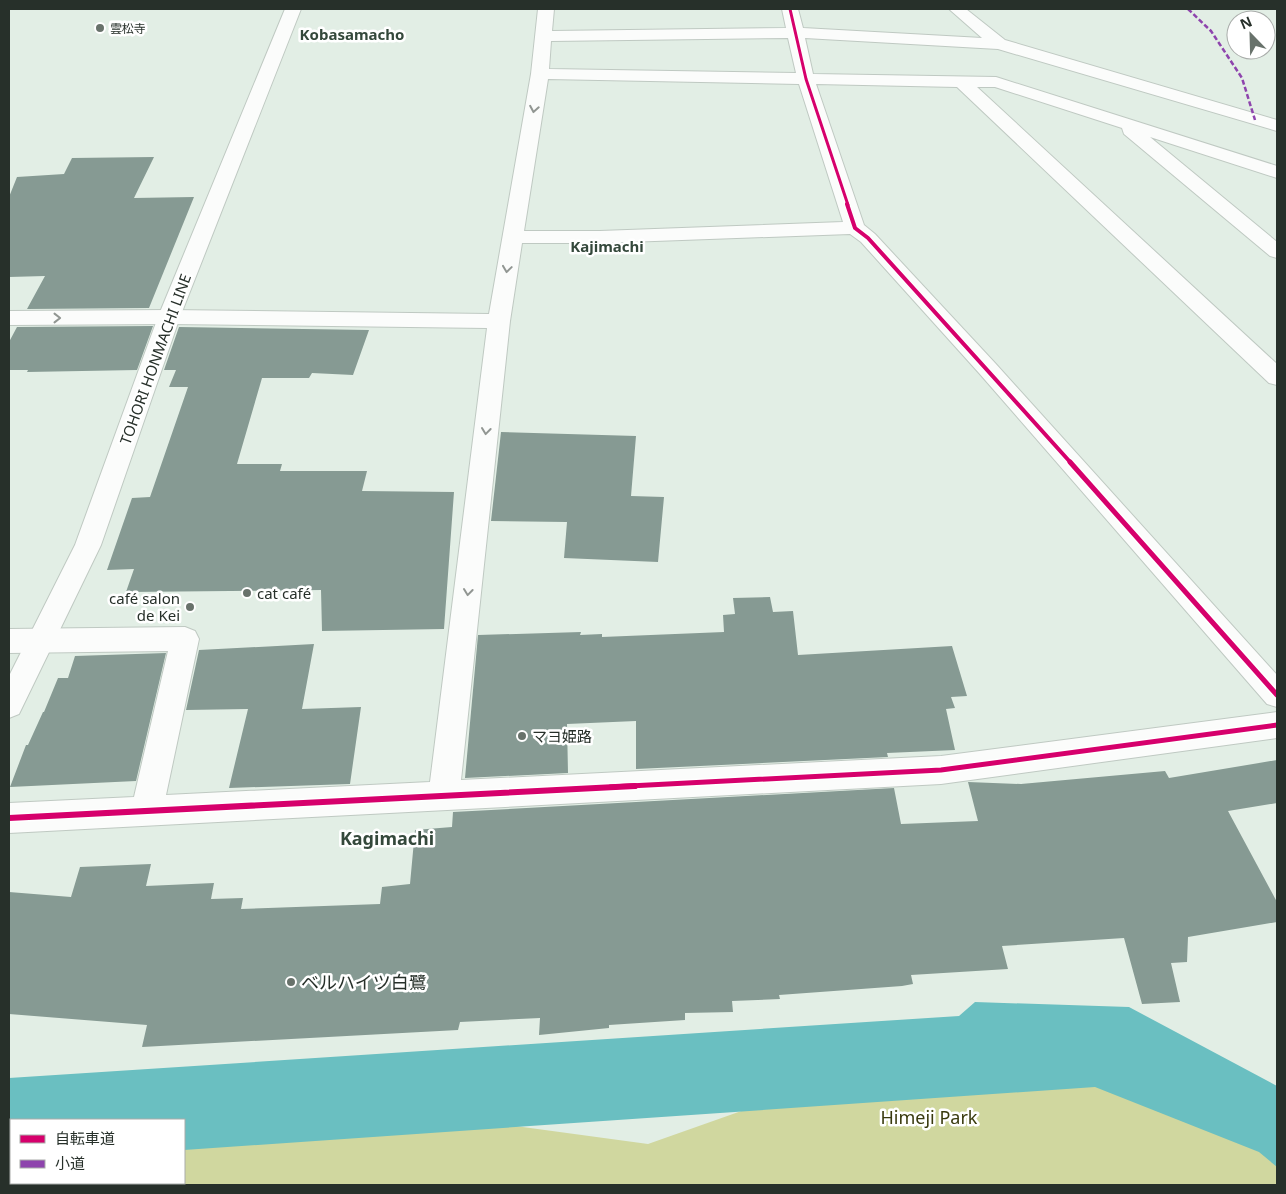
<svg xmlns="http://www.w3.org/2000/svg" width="1286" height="1194" font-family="'Noto Sans','Noto Sans JP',sans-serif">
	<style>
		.green { fill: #d0d79f; fill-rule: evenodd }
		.water { fill: #6abfc1 }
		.building { fill: #869a93 }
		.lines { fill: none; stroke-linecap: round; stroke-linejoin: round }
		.street-casing { stroke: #bfc9c2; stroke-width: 2 }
		.secondary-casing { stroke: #bfc9c2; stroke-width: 2 }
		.street { fill: #fbfcfb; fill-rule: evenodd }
		.secondary { fill: #fbfcfb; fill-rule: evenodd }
		.quiet { stroke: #8e44ad; stroke-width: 2.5; stroke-dasharray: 5 2.5; stroke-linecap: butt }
		.cycleway-far3-casing { stroke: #fff; stroke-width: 5 }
		.cycleway-far2-casing { stroke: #fff; stroke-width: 6 }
		.cycleway-far1-casing { stroke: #fff; stroke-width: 8 }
		.cycleway-casing { stroke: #fff; stroke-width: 9 }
		.cycleway-far3 { stroke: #d6006c; stroke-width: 3 }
		.cycleway-far2 { stroke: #d6006c; stroke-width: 4 }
		.cycleway-far1 { stroke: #d6006c; stroke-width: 5 }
		.cycleway { stroke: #d6006c; stroke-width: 6 }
		.oneway { stroke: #919692 }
		.poi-dot { fill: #68726b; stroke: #fff; stroke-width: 2 }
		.labels { text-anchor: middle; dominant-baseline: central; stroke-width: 5; stroke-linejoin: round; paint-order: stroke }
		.far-poi-label { font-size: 12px; fill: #27302a; stroke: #fff; text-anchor: start }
		.far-quarter-label { font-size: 15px; font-weight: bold; fill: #34483b; stroke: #fff }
		.street-label { font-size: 15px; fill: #27302a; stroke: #fff }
		.poi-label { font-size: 15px; fill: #27302a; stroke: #fff; text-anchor: start }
		.quarter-label { font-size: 18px; font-weight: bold; fill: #34483b; stroke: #fff }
		.near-poi-label { font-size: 18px; fill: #27302a; stroke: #fff; text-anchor: start }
		.near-park-label { font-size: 18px; fill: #393a0e; stroke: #fff }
	</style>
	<rect width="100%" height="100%" fill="#e2eee5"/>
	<path class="green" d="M926,1046l335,77 16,13v49h-1268v-76l366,-2 273,37zM11,1120h173v63h-173z"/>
	<path class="water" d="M975,1002l154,5 148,79v81l-18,-15 -164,-65 -911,63v-30h-173v42h-2v-84l950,-62z"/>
	<path class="building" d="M154,157l-20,41 60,-1 -45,111 -122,1 18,-33 -36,1v-80l8,-20 47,-3 8,-16z
		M153,326l-16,44 -110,2 1,-2h-19v-28l8,-15z
		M179,327l190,3 -16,45 -41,-2 -3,5h-47l-25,86h45l-2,7h87l-5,20 92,1 -10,137 -122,2 -1,-41 -195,2 8,-23 -27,1 25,-72 18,-1 38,-110h-19l7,-17h-12z
		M501,432l135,4 -5,60 33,1 -6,65 -94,-4 3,-36 -76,-1z
		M770,597l3,15 20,-1 5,44 154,-9 15,50 -16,1 4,11 -9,1 9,41 -68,3 1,4 -252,12v-48l-69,3 1,49 -103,5 13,-143 103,-3 -1,3 22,-1v3l122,-5 -1,-17 12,-1 -2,-16z
		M314,644l-12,65 59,-2 -11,77 -121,4 19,-79 -62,1 13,-60z
		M166,653l-30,128 -126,6 16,-42h2l15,-33h1l14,-34h10l7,-22z
		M1277,760v43l-49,8 49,91v20l-89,15 -1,25 -16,1 9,39 -38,2 -18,-66 -122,8 6,23 -97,6 2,9 -11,2 -123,9 1,4 -48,2 1,11 -48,1v7l-76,5v3l-70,7 1,-17 -80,4 -2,8 -316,17 5,-22 -138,-11v-122l62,5 9,-30 71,-3 -5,22 68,-3 -3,16 32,-1 -2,11 139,-5 2,-17 28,-3 5,-54 37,-3 1,-15 441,-24 7,36 77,-3 -10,-39 53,2 144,-13 4,7z"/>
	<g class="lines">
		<g class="street-casing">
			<path id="street" d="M538,9h16l-2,22 234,-3 -4,-19h16l5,19 179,10 -33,-29h17l39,31 272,80v11l-279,-82 -193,-11 8,36 183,3 281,89v12l-127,-41 127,105v16l-7,-2 -146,-122 -2,-6 -127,-41h-18l300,277v21l-8,-2 -312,-296 -141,-3 48,141 11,9 120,129 282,312v32l-10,-3 -288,-331 -118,-131 -11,-8 -250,9h-78l-12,78 -49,459 480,-24 336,-44v26l-336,46 -932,49v-30l125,-6 34,-146 -159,2v-24l176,-2 10,4 4,8 -33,156 264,-13 57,-454 -318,-4 -160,1v-14l160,-1 320,4 42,-240zM788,38l8,35 -247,-4 2,-28zM548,79l251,5 44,138 -243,9h-76z"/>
		</g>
		<g class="secondary-casing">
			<path id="secondary" d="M285,9h16l-121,308 -79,228 -82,169 -10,4v-42l66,-131 83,-228z"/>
		</g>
		<use href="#street" class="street"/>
		<use href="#secondary" class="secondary"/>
		<path class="quiet" d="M1188,9l23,22 31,47 13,42"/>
		<g class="cycleway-far3-casing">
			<path id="cycleway-far3" d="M790,9l16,70 42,126"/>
		</g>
		<g class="cycleway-far2-casing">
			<path id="cycleway-far2" d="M847,204l8,24 13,10 203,225"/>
		</g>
		<g class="cycleway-far1-casing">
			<path id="cycleway-far1" d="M1070,462l207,233
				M610,787l331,-17 336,-45"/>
		</g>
		<g class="cycleway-casing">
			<path id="cycleway" d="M9,818l626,-32"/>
		</g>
		<use href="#cycleway-far3" class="cycleway-far3"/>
		<use href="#cycleway-far2" class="cycleway-far2"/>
		<use href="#cycleway-far1" class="cycleway-far1"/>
		<use href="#cycleway" class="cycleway"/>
	</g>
	<defs><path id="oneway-chevron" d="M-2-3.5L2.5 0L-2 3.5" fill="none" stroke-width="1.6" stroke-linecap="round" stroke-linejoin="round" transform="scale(1.25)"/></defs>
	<g class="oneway">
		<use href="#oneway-chevron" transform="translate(534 109) rotate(100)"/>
		<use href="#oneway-chevron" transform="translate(507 269) rotate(98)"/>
		<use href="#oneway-chevron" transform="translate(57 318)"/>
		<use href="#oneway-chevron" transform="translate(486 431) rotate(97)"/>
		<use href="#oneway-chevron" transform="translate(468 592) rotate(97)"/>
	</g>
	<g class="poi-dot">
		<circle cx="100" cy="28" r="5"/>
		<circle cx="247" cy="593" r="5"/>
		<circle cx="190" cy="607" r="5"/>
		<circle cx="522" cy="736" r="5"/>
		<circle cx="291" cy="982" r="5"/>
	</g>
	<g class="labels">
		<g class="far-poi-label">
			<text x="110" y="28">雲松寺</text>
		</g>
		<g class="far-quarter-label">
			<text x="352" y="34">Kobasamacho</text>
			<text x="607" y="246">Kajimachi</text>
		</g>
		<g class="street-label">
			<text transform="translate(155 359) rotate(-70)">TOHORI HONMACHI LINE</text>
		</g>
		<g class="poi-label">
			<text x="257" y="593">cat café</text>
			<text x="180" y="598" text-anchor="end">café salon<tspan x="180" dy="17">de Kei</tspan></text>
			<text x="532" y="736">マヨ姫路</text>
		</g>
		<g class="quarter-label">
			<text x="387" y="838">Kagimachi</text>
		</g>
		<g class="near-poi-label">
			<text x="301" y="982">ベルハイツ白鷺</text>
		</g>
		<g class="near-park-label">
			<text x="929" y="1117">Himeji Park</text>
		</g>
	</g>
	<rect width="1286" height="1194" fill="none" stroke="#27302a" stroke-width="20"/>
	<rect x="10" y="1119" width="175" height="65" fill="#ffffff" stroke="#a9acaa"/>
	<rect x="20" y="1135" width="25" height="8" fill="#d6006c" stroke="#a9acaa"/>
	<text x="55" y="1144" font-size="15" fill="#27302a">自転車道</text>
	<rect x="20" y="1160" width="25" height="8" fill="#8e44ad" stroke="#a9acaa"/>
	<text x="55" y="1169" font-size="15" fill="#27302a">小道</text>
	<g transform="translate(1251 35) rotate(337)"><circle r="24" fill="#ffffff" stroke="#a9acaa"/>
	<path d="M0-4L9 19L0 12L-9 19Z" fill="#68726b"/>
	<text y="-8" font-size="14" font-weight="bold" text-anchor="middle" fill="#27302a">N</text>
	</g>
</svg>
